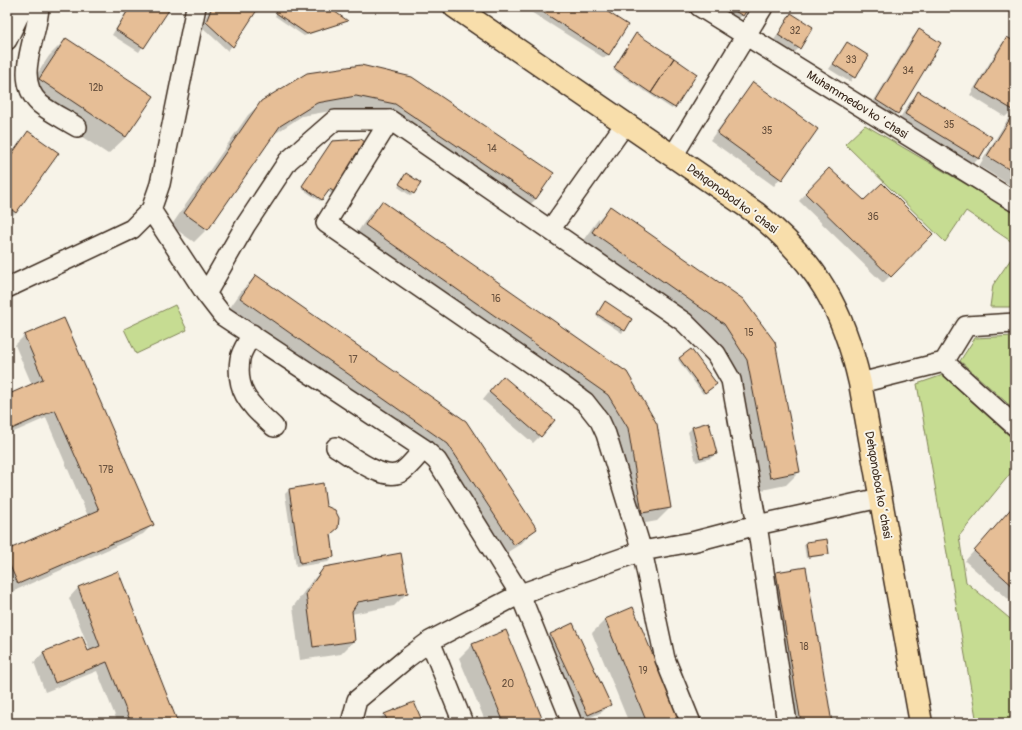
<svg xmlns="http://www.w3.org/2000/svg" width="1022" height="730" font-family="Pangolin,sans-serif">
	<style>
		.green { fill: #c6dc92; stroke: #808358 }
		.shadow { fill: #0003 }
		.building { fill: #e6be96; stroke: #3b2a1e }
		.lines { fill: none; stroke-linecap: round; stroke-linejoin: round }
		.minor-casing { stroke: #3b2a1e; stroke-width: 22 }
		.major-casing { stroke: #3b2a1e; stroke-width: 25 }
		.minor { stroke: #f7f3e8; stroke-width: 19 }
		.major { stroke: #f8deab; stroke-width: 22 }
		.labels { text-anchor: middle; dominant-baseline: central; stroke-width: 4; stroke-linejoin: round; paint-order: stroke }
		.number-label { font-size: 10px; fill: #664f3c }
		.street-label { font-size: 12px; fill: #3b2a1e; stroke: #f7f3e8 }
	</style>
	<rect width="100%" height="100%" fill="#f7f3e8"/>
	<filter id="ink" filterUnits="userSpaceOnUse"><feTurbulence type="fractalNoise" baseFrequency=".025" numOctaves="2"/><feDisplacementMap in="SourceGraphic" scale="8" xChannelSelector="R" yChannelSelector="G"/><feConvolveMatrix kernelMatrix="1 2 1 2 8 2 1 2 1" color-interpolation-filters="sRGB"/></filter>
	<g filter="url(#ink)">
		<path class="green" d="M865,125l150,88v31l-49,-33 -21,31 -100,-98z
			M1015,253v54h-25l3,-22z
			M175,305l12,25 -51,24 -12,-25z
			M1015,336v74l-55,-49 15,-23z
			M943,375l72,66v27l-56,68 7,46 49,41v100h-38l-60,-339z"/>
		<path class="shadow" d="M129,7h40l-30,45 -27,-17z
			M210,7h48l-30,44 -26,-24z
			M280,7h46l21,14 -43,15 -29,-20z
			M523,7h75l11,47 -5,4z
			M717,7h31l-10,13z
			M792,14l7,34 -5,5 -20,-13z
			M919,30l-22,83 -7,7 -20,-13 42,-69z
			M635,37l61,37 -24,35 -59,-39z
			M66,39l86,58 -26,40 -18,17 -86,-57 27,-41z
			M1007,39l8,4v145l-36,-22 35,-57 -9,8 -35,-22 30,-49z
			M847,44l20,12 -17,26 -21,-13z
			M361,66l175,133 -14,13 -140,-96 -40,-7 -40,7 -29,19 -66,94 -13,13 -23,-16 77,-111 14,-13z
			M753,83l64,46 -43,57 -64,-46z
			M919,93l72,45 -13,21 -7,7 -73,-45 13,-21z
			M28,133l-12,79 -9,9v-62z
			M330,144l23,13 -19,38 -7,-4 -7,10 -19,-13z
			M822,176l42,25 68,33 -49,49 -84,-82z
			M405,177l15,7 -9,12 -13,-9z
			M382,202l244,171 44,135 -13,13 -28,5 -34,-118 -242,-169 16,-24z
			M610,207l133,93 56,172 -13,13 -29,6 -46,-154 -132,-91 18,-25z
			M256,276l209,146 70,107 -13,14 -22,14 -65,-100 -208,-145 16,-23z
			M603,305l28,14 -9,14 -26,-17z
			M63,319l90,205 -10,10 -134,59 -2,-4v-38l81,-35 -42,-98 -39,17v-39l25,-11 -17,-40 9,-9z
			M680,358l34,28 -11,8 -25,-34z
			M496,384l44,52 -7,7 -50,-43z
			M693,427l23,26 -5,5 -15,4 -8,-30z
			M289,490l40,44 4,23 -5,5 -32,5 -11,-73z
			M1015,505v100l-50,-44z
			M806,543l22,10 -2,2 -20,3 -2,-13z
			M324,568l83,25 -13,13 -43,8 3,27 -13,13 -41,6 -7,-53 18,-25z
			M117,573l60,150h-59l-21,-52 -52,21 -11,-30 9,-9 39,-16 6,15 2,-1 -21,-53 9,-10z
			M776,573l55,150h-45l-23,-137z
			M605,620l75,103h-51l-37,-90z
			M505,631l38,92h-57l-27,-65 13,-13z
			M550,635l59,70 -7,7 -21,10 -38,-80z
			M385,714l37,9h-46z"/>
		<path class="building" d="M130,7h41l-27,41 -28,-18z
			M212,7h47l-26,40 -27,-25z
			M280,7h48l20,14 -41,13 -31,-21z
			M535,7h65l28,18 -19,30z
			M728,7h21l-6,9z
			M791,13l22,14 -13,22 -22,-14z
			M919,29l22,14 -43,71 -22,-14z
			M636,33l38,25 -23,35 -37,-25z
			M1007,37l8,5v64l-2,4 -37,-22z
			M66,38l88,58 -28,41 -87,-58z
			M847,42l22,14 -14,22 -22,-14z
			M674,58l23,16 -22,34 -24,-15z
			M361,65l51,12 142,96 -18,26 -141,-95 -39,-8 -39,7 -37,23 -72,104 -24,-17 77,-112 46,-28z
			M753,82l65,47 -36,51 -65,-47z
			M918,91l74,46 -13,22 -74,-45z
			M1015,111v62l-28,-17z
			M28,131l31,22 -43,60 -9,-7v-45z
			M361,139l4,3 -11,15 5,4 -22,33 -7,-5 -8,11 -20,-14 30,-45z
			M829,168l35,32 18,-17 51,51 -42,43 -86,-84z
			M406,173l15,10 -7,11 -15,-10z
			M382,201l245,171 30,52 14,84 -29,5 -14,-85 -20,-33 -243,-170z
			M610,206l133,93 32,43 25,130 -30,6 -23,-118 -23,-36 -132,-92z
			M256,275l210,146 71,108 -23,16 -66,-101 -208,-146z
			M605,301l27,18 -7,12 -28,-17z
			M64,318l90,207 -136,59 -11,-25v-9l92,-40 -44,-100 -48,21v-36l36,-16 -19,-44z
			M691,349l26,35 -12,9 -26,-35z
			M503,376l52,44 -14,17 -52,-45z
			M709,422l8,32 -17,4 -8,-31z
			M323,483l3,23 9,4 4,8 -1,10 -7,6 3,23 -34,6 -11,-74z
			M1015,504v84l-41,-37z
			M827,539l2,15 -21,3 -2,-15z
			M401,553l7,40 -50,9 -6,9 3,30 -42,6 -7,-54 18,-26z
			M806,567l26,156h-31l-25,-151z
			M118,571l60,152h-47l-24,-61 -52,21 -12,-31 39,-16 6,15 12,-5 -22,-59z
			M633,607l48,116h-34l-42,-104z
			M573,623l38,82 -23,10 -38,-81z
			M506,630l38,93h-40l-32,-79z
			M414,702l9,21h-34l-5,-9z"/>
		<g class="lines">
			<g class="minor-casing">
				<path id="minor" d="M39,7c-1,30 -27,72 1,97 11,9 26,16 37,23
					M700,7l315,195
					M7,40l16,-33
					M390,120l-64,103 237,163 22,16 15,19 6,13 36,117 23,108 26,64
					M673,156l90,-149
					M151,210l55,84 17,22 201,133 13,12 83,133 52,129
					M550,230l75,-106
					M7,288l125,-59 19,-19 9,-26 36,-177
					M206,294l39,-68 43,-65 47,-41h55l294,202 32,32 15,26 26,145 30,198
					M252,334c-4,8 -11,17 -12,25 -5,35 12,47 34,68
					M944,362l71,64
					M860,383l84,-21 22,-36 49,-3
					M336,447c16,9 49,37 67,24 8,-6 14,-15 21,-22
					M430,641l33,82
					M351,723l6,-23 50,-42 23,-17 90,-47 122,-43 50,-9 65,-17 123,-27"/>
			</g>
			<g class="major-casing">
				<path id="major" d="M455,7l301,206c60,48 87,95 104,170l61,340"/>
			</g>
			<use href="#minor" class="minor"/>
			<use href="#major" class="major"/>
		</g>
	</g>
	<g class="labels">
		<g class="number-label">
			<text x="795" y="31">32</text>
			<text x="851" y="60">33</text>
			<text x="908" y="71">34</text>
			<text x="96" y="88">12b</text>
			<text x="949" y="125">35</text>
			<text x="767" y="131">35</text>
			<text x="492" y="149">14</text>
			<text x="873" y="217">36</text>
			<text x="496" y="299">16</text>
			<text x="749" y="333">15</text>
			<text x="353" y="360">17</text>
			<text x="106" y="470">17B</text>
			<text x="804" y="647">18</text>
			<text x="643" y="671">19</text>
			<text x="508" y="684">20</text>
		</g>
		<g class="street-label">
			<text transform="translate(857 105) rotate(32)">Muhammedov koʻchasi</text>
			<text transform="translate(732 199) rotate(36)">Dehqonobod koʻchasi</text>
			<text transform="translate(878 485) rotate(80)">Dehqonobod koʻchasi</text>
		</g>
	</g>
	<rect width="1022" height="730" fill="none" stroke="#f7f3e8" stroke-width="24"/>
	<rect x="12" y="12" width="998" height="706" fill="none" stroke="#3b2a1e" stroke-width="1.5" filter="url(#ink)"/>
</svg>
